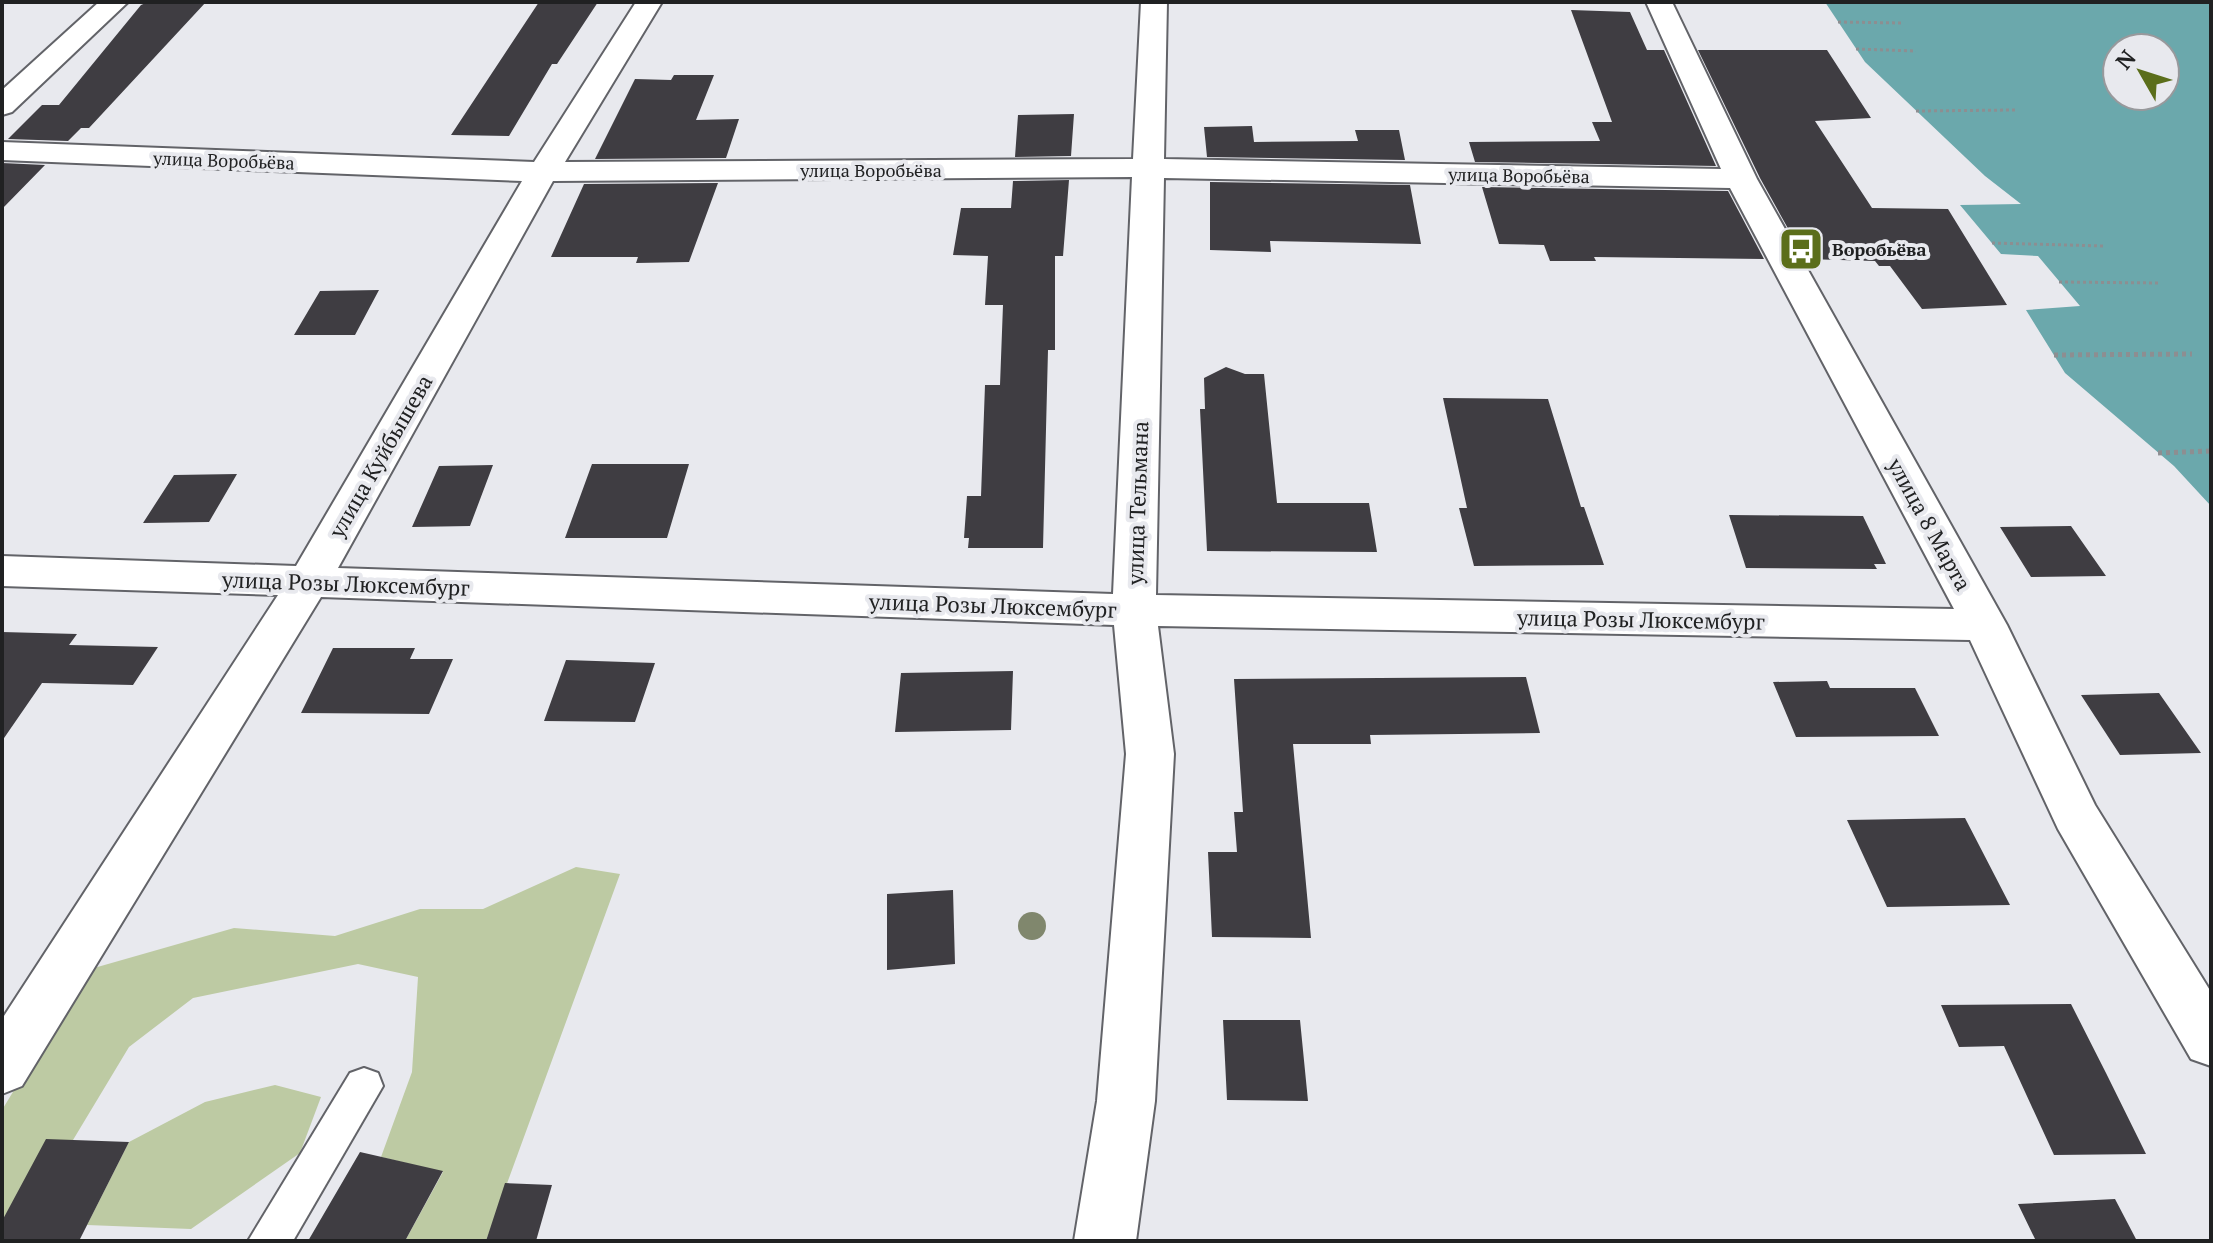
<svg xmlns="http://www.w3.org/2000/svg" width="2213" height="1243" font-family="'PT Serif',serif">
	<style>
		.green { fill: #bdcaa3 }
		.water { fill: #6ba8ac; fill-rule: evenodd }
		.building { fill: #3f3d42 }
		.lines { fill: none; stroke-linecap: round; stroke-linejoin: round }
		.service-casing { stroke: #626368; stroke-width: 4 }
		.minor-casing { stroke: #626368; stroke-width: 4 }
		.path-far1 { stroke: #8d8e91; stroke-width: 3; stroke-dasharray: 3 3; stroke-linecap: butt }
		.path { stroke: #8d8e91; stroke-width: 5; stroke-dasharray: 4 4; stroke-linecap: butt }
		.service { fill: #fff; fill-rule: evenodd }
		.minor { fill: #fff; fill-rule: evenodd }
		.tree { fill: #80876d }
		.labels { text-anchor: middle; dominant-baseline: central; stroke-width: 8; stroke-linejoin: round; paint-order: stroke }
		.far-street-label { font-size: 18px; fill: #202122; stroke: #e8e9ee }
		.far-poi-label { font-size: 18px; font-weight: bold; fill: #202122; stroke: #e8e9ee; text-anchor: start }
		.street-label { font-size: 22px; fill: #202122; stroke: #e8e9ee }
	</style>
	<rect width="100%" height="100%" fill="#e8e9ee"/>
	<path class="green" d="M576,867l44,7 -134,367h-81l38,-69 -62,-15 31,-85 6,-95 -60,-13 -165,34 -64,49 -56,93 -71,81v-111l85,-140 147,-42 101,8 85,-27h63z
		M275,1085l46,12 -21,56 -109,76 -104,-4 42,-83 76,-40z"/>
	<path class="water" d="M1825,2h386v504l-37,-40 -109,-93 -39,-63 54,-4 -42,-50 -37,-2 -41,-49 61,-1 -36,-28 -120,-114zM2117,48h48v48h-48z"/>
	<path class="building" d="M148,2h58l-117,126h-8l-13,13 -60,-2 34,-34h17l82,-100z
		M539,2h59l-41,62h-5l-43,72 -58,-1z
		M1571,10l59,2 17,38h17l52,116 -241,-4 -6,-20 131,-1 -8,-19h20z
		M1698,50h129l44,68 -56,3 57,87 76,1 59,96 -85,4 -32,-43h-11l-4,-5 -70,-2 -45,-81z
		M674,75h40l-18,45 43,-1 -13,39 -131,1 40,-80 36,1z
		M1074,114l-3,42 -56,1 3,-42z
		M1252,126l2,16 104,-1 -3,-11h44l6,30 -198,-3 -3,-30z
		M2,163l43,2 -43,44z
		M1069,180l-6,76h-8v94h-7l-5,198h-75l1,-10h-5l3,-42h14l4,-111h15l3,-80h-18l3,-49 -35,-1 8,-47h50l2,-27z
		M1210,182l200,3 11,59 -151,-3 1,11 -61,-2z
		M718,183l-29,79 -53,1 2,-6h-87l33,-73z
		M1482,187l246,4 36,68 -170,-2 2,4h-46l-6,-16 -45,-1z
		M379,290l-24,45h-61l26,-44z
		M1226,367l19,7h19l13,129h92l8,49 -170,-1 -7,-142h5l-1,-31z
		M1443,398l105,1 33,108h3l20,58 -130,1 -15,-58h8z
		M592,464h97l-22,74h-102z
		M493,465l-23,61 -58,1 27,-61z
		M237,474l-28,48 -66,1 31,-48z
		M1729,515l134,1 23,48h-12l3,5 -131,-1z
		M2071,526l35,50 -75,1 -31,-50z
		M2,632l75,2 -8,11 89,2 -25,38 -91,-2 -40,58z
		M333,648h82l-5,11h43l-24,55 -128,-1z
		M566,660l89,3 -20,59 -91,-1z
		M1013,671l-2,59 -116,2 6,-59z
		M1526,677l14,56 -170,2 1,9h-78l18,194 -99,-1 -4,-85h29l-3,-40h9l-9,-133z
		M1827,681l3,7h85l24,48 -143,1 -23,-55z
		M2159,693l42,60 -81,2 -39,-60z
		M1965,818l45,87 -123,2 -40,-87z
		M953,890l2,74 -68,6v-76z
		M2071,1004l35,69 40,81 -92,1 -50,-109 -45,1 -18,-42z
		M1223,1020h77l8,81 -81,-1z
		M46,1139l83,3 -50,99h-77v-20z
		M360,1152l83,19 -38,70h-97z
		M505,1183l47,2 -16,56h-50z
		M2115,1199l22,42h-101l-18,-37z"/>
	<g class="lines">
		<g class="service-casing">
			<path id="service" d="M364,1068l14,5 5,13 -90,155h-45l102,-168z"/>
		</g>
		<g class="minor-casing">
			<path id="minor" d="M99,2h29l-116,110 -10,3v-25z
				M636,2h26l-97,160 568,-3 8,-157h26l-3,157 557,10 -75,-167h26l85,177 250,446 88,180 116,187v74l-20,-7 -133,-230 -88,-189 -812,-14 16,128 -19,347 -19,140h-62l23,-140 29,-347 -12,-129 -793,-28 -299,489 -20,8v-75l276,-424 -276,-9v-30l294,10 226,-385 -520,-21v-18l532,20zM1132,177l-19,417 -775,-26 215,-387zM1164,178l566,10 224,421 -798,-14z"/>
		</g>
		<path class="path-far1" d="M1838,22l65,1
			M1856,49l60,2
			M1916,111l99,-1
			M1992,243l112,3
			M2059,282l100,1"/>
		<path class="path" d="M2054,355l138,-1
			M2158,453l53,-2"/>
		<use href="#service" class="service"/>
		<use href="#minor" class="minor"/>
	</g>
	<circle class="tree" cx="1032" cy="926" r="14"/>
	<defs>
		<g id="bus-square" transform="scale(2.3)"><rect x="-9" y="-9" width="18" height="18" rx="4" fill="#5b6e1b" stroke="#e8e9ee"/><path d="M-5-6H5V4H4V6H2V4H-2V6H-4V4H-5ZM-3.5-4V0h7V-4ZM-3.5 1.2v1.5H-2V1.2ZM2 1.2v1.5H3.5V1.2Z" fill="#fff"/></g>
	</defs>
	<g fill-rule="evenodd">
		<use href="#bus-square" x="1801" y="249"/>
	</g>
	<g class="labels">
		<g class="far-street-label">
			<text transform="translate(224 160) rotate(2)">улица Воробьёва</text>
			<text x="871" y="170">улица Воробьёва</text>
			<text transform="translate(1519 175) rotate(1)">улица Воробьёва</text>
		</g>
		<g class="far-poi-label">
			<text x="1832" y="249">Воробьёва</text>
		</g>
		<g class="street-label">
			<text transform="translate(380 456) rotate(-60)">улица Куйбышева</text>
			<text transform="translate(1137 503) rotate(-88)">улица Тельмана</text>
			<text transform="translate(1930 524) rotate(61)">улица 8 Марта</text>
			<text transform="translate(346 583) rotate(2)">улица Розы Люксембург</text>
			<text transform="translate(993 605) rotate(2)">улица Розы Люксембург</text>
			<text transform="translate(1641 619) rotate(1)">улица Розы Люксембург</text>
		</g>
	</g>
	<rect width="2213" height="1243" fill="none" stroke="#202122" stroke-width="8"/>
	<g transform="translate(2141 72) rotate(309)"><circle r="38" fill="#e8e9ee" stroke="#98999c" stroke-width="2"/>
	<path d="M0-6L14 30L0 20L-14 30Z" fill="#5b6e1b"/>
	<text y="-12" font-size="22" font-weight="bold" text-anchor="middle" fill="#202122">N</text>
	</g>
</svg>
